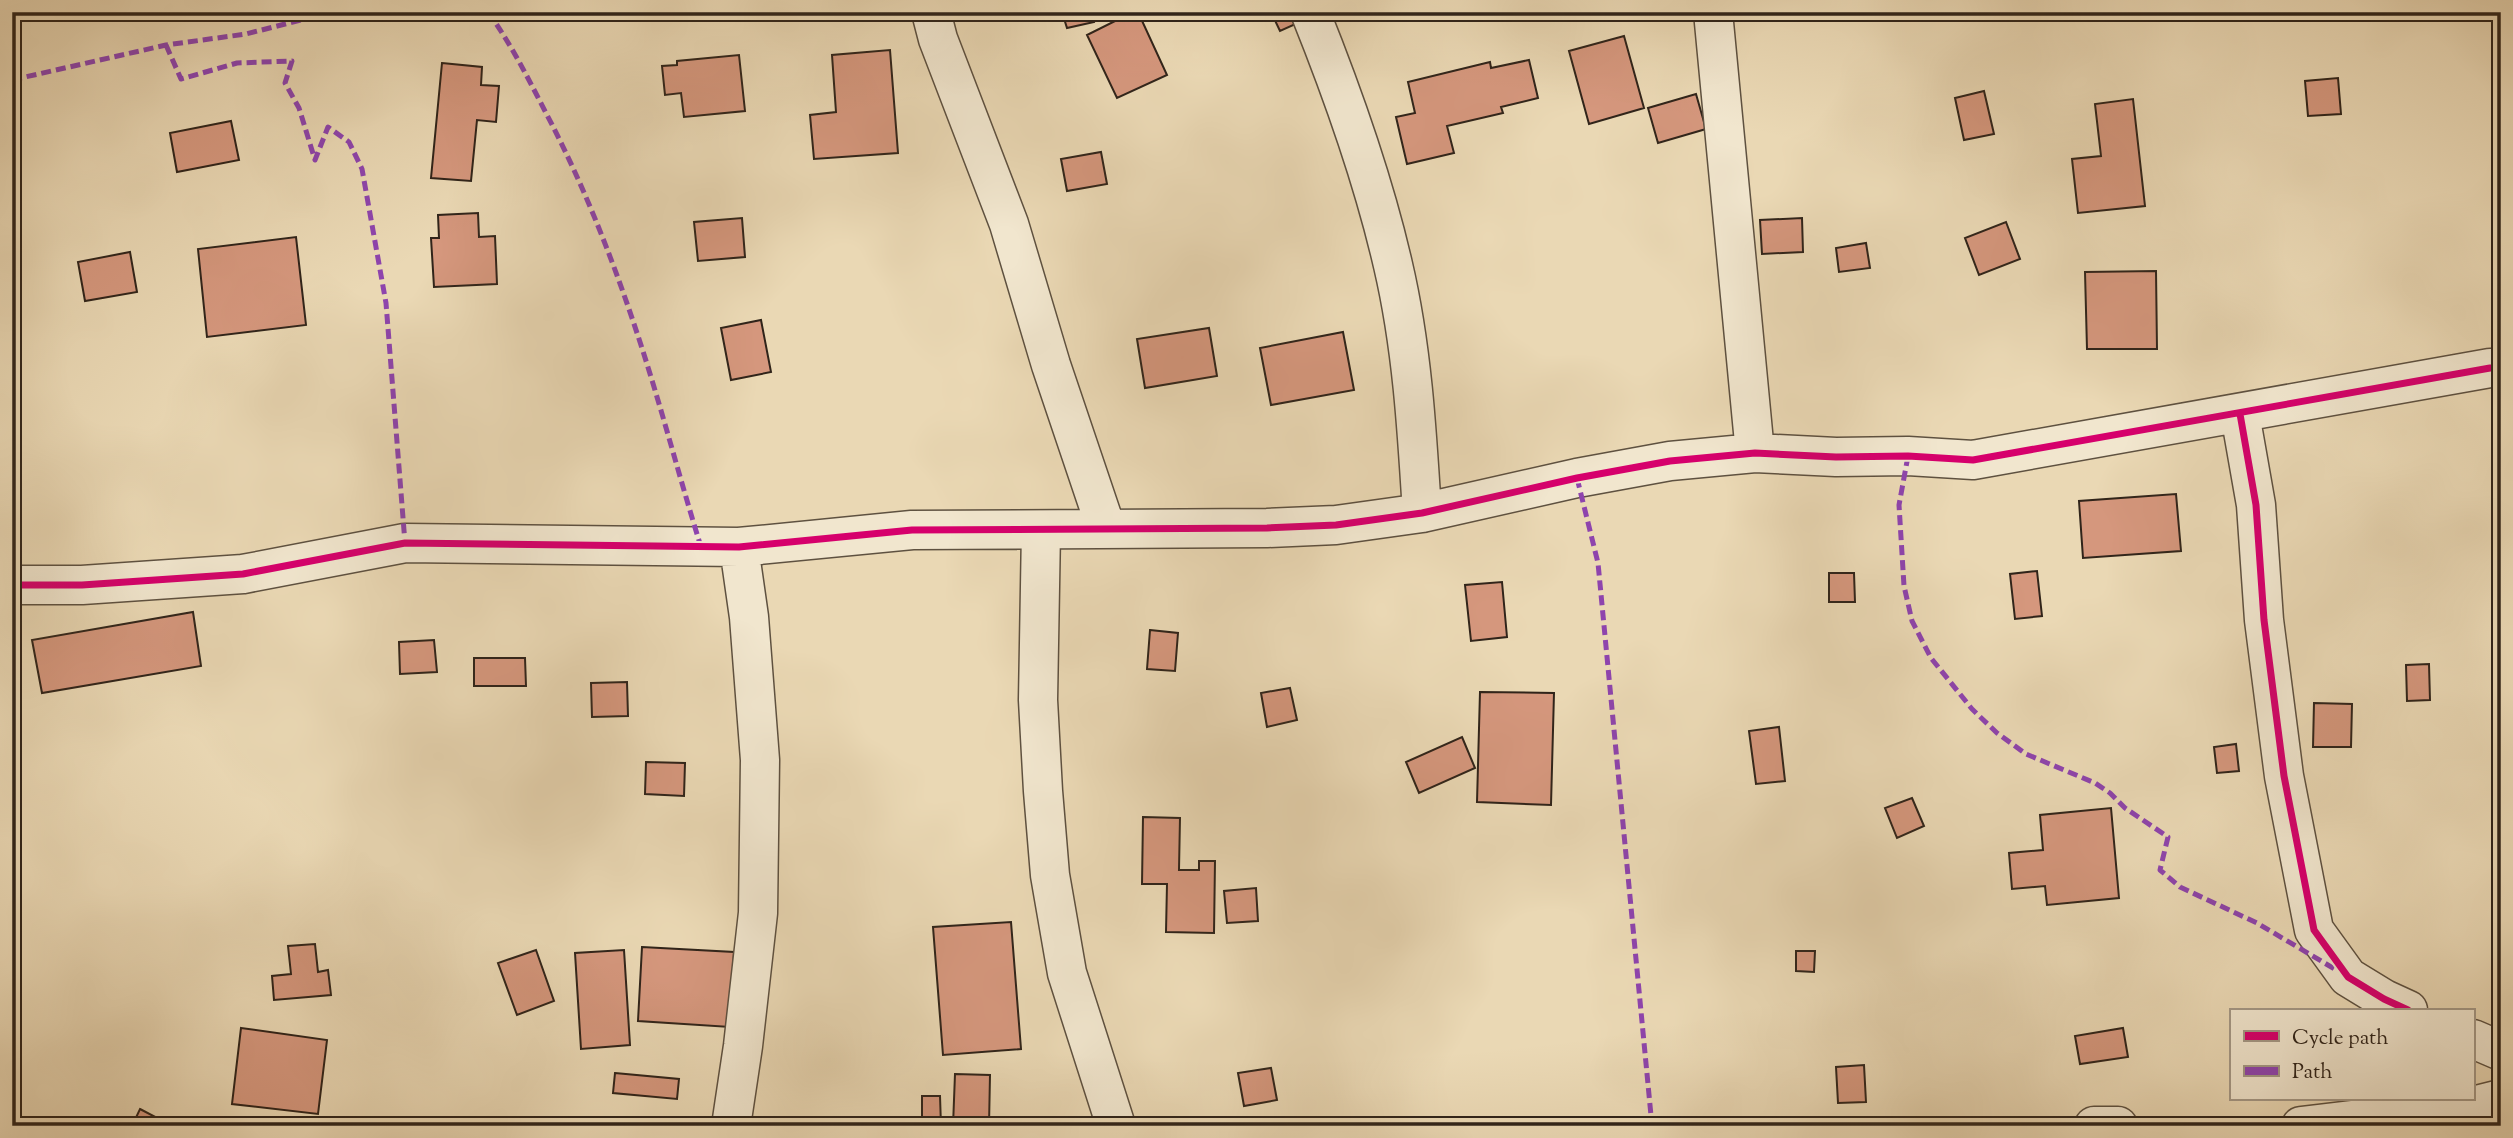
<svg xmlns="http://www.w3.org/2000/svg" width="2513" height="1138" font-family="'Sorts Mill Goudy',serif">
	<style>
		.building { fill: #d5977d; stroke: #30241a; stroke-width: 2 }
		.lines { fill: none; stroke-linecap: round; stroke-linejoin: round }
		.street-casing { stroke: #5e5140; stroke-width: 41 }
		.street { stroke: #f1e6ce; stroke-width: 38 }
		.quiet { stroke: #8e44ad; stroke-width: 5; stroke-dasharray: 10 5; stroke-linecap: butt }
		.cycleway-casing { stroke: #f1e6ce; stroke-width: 11 }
		.cycleway { stroke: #d6006c; stroke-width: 7 }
	</style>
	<rect width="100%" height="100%" fill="#ead8b4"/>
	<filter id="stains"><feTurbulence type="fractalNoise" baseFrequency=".00286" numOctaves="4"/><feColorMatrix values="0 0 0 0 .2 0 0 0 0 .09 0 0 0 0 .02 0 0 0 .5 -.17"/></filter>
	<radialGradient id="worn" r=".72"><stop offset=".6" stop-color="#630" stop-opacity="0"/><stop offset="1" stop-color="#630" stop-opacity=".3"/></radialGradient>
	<path class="building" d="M55,12h22l1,3 -22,2z
		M1062,12h30l2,10 -27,6z
		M1133,12h5l29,63 -50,23 -30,-63z
		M1271,12h36l2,6 -29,13z
		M1624,36l20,72 -55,16 -20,-73z
		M890,50l8,103 -84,6 -4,-44 26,-3 -4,-57z
		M739,55l6,56 -61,6 -3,-24 -16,2 -3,-29 15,-1v-4z
		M1529,60l9,38 -37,9 2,6 -56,13 7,27 -47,11 -11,-47 19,-4 -7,-31 82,-20 1,6z
		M442,63l40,4 -1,18 18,1 -3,36 -19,-2 -6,61 -40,-3z
		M2338,78l3,36 -33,2 -3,-35z
		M1984,91l10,43 -30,6 -9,-42z
		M1696,94l10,35 -48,14 -10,-35z
		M2133,99l12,107 -67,7 -6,-54 29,-3 -6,-52z
		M231,121l8,39 -62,12 -7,-39z
		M1101,152l6,32 -40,7 -6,-32z
		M478,213l1,24 16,-1 2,48 -63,3 -3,-49h8l-1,-23z
		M742,218l3,39 -47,4 -4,-39z
		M1802,218l1,34 -41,2 -2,-34z
		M2006,222l14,37 -41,16 -14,-37z
		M296,237l10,88 -99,12 -9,-88z
		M1866,243l4,25 -31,4 -3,-24z
		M130,252l7,40 -52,9 -7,-39z
		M2156,271l1,78h-70l-2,-77z
		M761,320l10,52 -40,8 -10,-52z
		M1209,328l8,48 -72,12 -8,-49z
		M1343,332l11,58 -83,15 -11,-57z
		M2176,494l5,57 -98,7 -4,-57z
		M2037,571l5,45 -27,3 -5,-45z
		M1829,573h25l1,29h-26z
		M1502,582l5,55 -36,4 -6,-56z
		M193,612l8,54 -159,27 -10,-53z
		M1150,630l28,3 -3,38 -28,-2z
		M434,640l3,32 -37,2 -1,-32z
		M474,658h51l1,28h-52z
		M2429,664l1,36 -23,1 -1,-36z
		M627,682l1,34 -36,1 -1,-34z
		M1290,688l7,32 -30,7 -6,-34z
		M1480,692l74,1 -3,112 -74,-3z
		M2314,703l38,1 -1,43h-38z
		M1779,727l6,54 -29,3 -7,-53z
		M1462,737l13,31 -56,25 -13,-31z
		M2236,744l3,27 -22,2 -3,-26z
		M646,762l39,1 -1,33 -39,-2z
		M1912,798l12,28 -27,12 -12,-30z
		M2111,808l8,90 -72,7 -2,-19 -33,3 -3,-36 34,-3 -3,-35z
		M1143,817l37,1 -1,52h20v-9h16l-1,72 -48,-1 1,-48h-25z
		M1256,888l2,33 -31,2 -3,-32z
		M1011,922l10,127 -78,6 -10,-128z
		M315,944l3,28 10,-2 3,25 -57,5 -2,-24 19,-2 -3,-28z
		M642,947l92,5 -4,75 -92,-6z
		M536,950l18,51 -37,14 -19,-52z
		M624,950l6,95 -49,4 -6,-96z
		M1796,951h19l-1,21 -18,-1z
		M241,1028l86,12 -9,74 -86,-10z
		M2123,1028l5,29 -48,7 -5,-28z
		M1864,1065l2,37 -28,1 -2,-36z
		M1271,1068l6,32 -33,6 -6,-33z
		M615,1073l64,6 -2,20 -64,-6z
		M955,1074l35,1 -1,51h-36z
		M922,1096h18l1,30h-19z
		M140,1109l27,14 -2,3h-33z"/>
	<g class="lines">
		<g class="street-casing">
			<path id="street" d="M931,12l7,27 71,185 42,141 55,163
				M1310,12c33,82 63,166 83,253 19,81 24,165 29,248
				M1713,12l42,441
				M2240,414l16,91 8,115 20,156 30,154 34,47 36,22 24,11
				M1041,530l-3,170 5,91 7,84 17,98 49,153
				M12,585h70l161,-11 162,-31 334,4 173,-17 355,-2 69,-3 86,-12 155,-35 93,-17 85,-8 81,4 72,-1 65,4 517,-92h11
				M2473,1039l28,12
				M731,1126l12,-80 15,-133 2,-153 -11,-143 -10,-70
				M2094,1126h24
				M2301,1126l176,-21 24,-6"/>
		</g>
		<use href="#street" class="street"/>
		<path class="quiet" d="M488,12c23,32 40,66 58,101 42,80 74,165 101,251 19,61 35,122 54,183
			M166,45l15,34 56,-16 55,-2 -7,22 14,25 16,52 13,-33 21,15 13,27 24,134 19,240
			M12,80l154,-35 80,-11 86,-22
			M1908,456l-9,49 5,81 8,35 19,37 41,51 25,24 29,21 69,29 15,10 15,15 43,29 -8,33 20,17 77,36 81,48
			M1577,478l21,85 54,563
			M2104,1126v-1"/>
		<g class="cycleway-casing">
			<path id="cycleway" d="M2240,414l16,91 8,115 20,156 30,154 34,47 36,22 24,11
				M12,585h70l161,-11 162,-31 334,4 173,-17 355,-2 69,-3 86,-12 155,-35 93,-17 85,-8 81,4 72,-1 65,4 517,-92h11"/>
		</g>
		<use href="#cycleway" class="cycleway"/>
	</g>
	<rect width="2513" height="1138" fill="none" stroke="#ead8b4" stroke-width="42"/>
	<rect x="14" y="14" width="2485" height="1110" fill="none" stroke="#30241a" stroke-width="3.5"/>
	<rect x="21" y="21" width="2471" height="1096" fill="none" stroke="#30241a" stroke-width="2"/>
	<rect x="2230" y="1009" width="245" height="91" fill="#f1e6ce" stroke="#a49886" stroke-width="2"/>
	<rect x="2244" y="1031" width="35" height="10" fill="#d6006c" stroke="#a49886" stroke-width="2"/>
	<text x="2292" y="1044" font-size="21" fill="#30241a">Cycle path</text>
	<rect x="2244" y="1066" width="35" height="10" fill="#8e44ad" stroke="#a49886" stroke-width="2"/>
	<text x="2292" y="1078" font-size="21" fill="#30241a">Path</text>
	<rect width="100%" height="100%" filter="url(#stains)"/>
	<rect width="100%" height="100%" fill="url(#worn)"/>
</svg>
